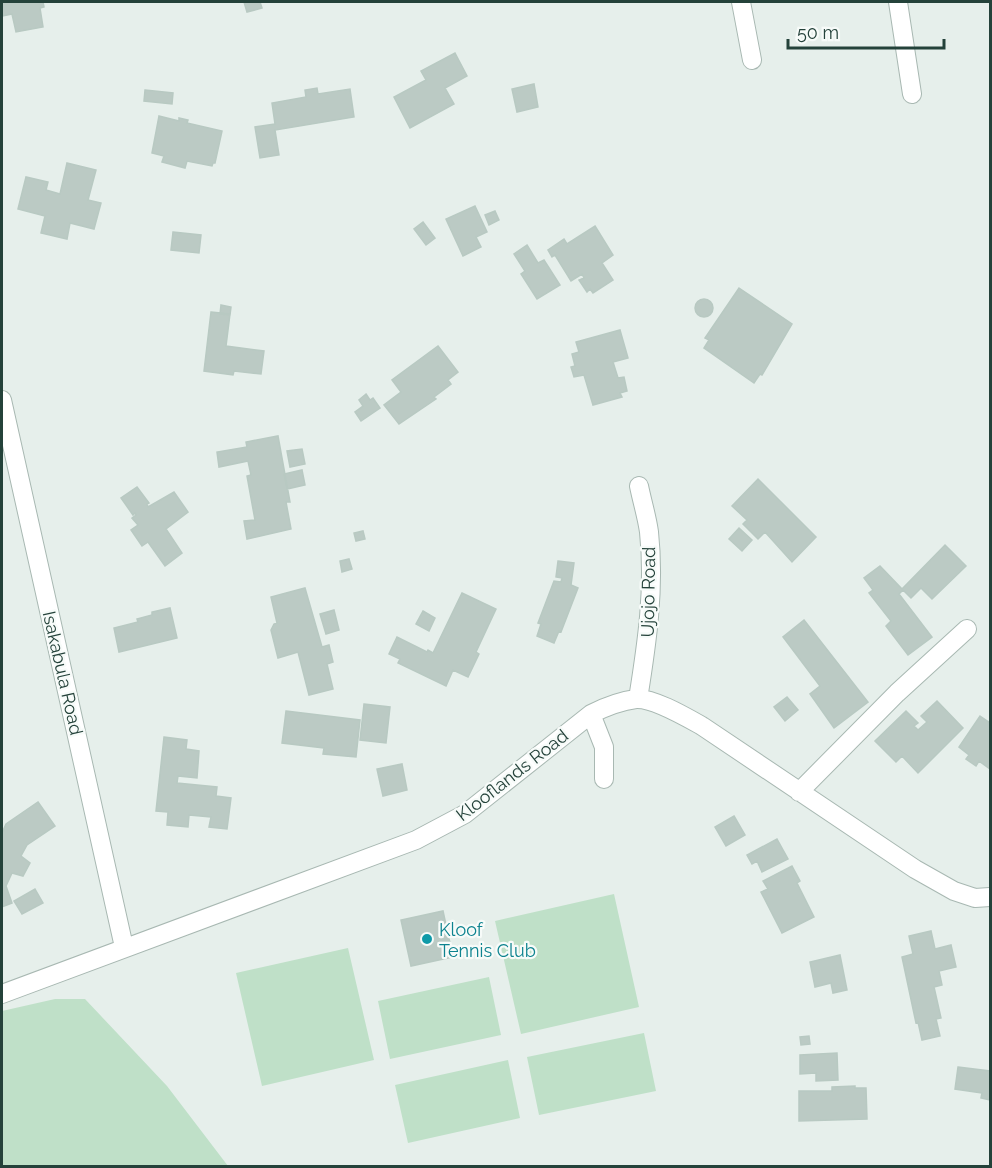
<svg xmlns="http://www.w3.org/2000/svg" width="992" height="1168" font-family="Raleway,sans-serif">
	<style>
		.green { fill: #bfe0c8 }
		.building { fill: #bbcac4; stroke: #b8c9c2; stroke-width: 1.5 }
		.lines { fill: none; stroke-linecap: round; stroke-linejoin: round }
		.minor-casing { stroke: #a8b8b2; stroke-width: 20 }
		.minor { stroke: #fff; stroke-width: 18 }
		.culture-dot { fill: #0f9aa8; stroke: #f7fbf9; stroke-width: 2 }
		.labels { text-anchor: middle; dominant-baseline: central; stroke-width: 4.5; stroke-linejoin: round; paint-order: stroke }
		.street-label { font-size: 18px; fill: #24423a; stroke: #f7fbf9 }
		.culture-label { font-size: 18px; fill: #0d838f; stroke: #f7fbf9; text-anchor: start }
	</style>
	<rect width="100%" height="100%" fill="#e6efeb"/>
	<path class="green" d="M614,894l25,113 -118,27 -26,-113z
		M348,948l26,112 -112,26 -26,-113z
		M489,977l12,58 -111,24 -12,-58z
		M55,999h30l82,87 61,80h-226v-155z
		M644,1033l12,58 -117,24 -12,-58z
		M508,1060l12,58 -112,25 -13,-58z"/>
	<path class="building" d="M2,2h41l1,5 -4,1 3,19 -27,5 -4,-18 -10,2z
		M244,2h16l2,6 -15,4z
		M455,53l12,23 -22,12 9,16 -44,24 -16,-31 32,-17 -5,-9z
		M534,84l4,23 -21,5 -5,-23z
		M317,88l1,6 32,-5 4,28 -79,13 4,25 -19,3 -5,-31 20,-3 -3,-21 34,-6 -1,-7z
		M145,90l28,3 -1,11 -28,-3z
		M159,116l20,5v-3l9,2 -1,3 35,8 -7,32h-2l-1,3 -25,-5 -2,7 -23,-6 2,-6 -12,-3z
		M67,163l29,7 -8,30 13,3 -7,26 -24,-6 -3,16 -26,-6 4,-17 -27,-7 8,-32 22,5 -2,8 14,4z
		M475,206l12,26 -11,5 5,10 -18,9 -17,-37z
		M495,211l4,9 -10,5 -4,-10z
		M423,222l12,16 -9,7 -12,-16z
		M595,226l18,29 -11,8 11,17 -20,13 -3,-4 -3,3 -8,-12 5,-2 -2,-4 -11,7 -16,-26 -3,2 -4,-7 16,-11 3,5z
		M173,232l28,3 -2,18 -28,-3z
		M527,245l11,18 6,-3 16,25 -23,14 -16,-25 4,-3 -11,-17z
		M739,288l53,36 -30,51 -2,-1 -6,9 -50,-35 5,-8 -4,-2z
		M695 308a9 9 0 1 1 18 0a9 9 0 1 1-18 0Z
		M221,305l10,2 -1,8 -10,-1z
		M211,312l19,2 -4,32 38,5 -3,23 -27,-3 -1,4 -29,-4z
		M620,330l8,28 -15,4 5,16 6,-1 3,14 -7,2 2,4 -29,8 -9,-30 -10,2 -3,-10 4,-1 -3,-12 7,-2 -3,-10z
		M438,346l20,26 -10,8 3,4 -17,13 2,2 -37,25 -15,-19 17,-13 -9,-12z
		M366,394l4,6 3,-2 7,10 -19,13 -6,-9 8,-6 -4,-6z
		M278,436l12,66h-4l5,27 -44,10 -3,-18 11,-1 -8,-44 4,-1 -3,-14 -29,6 -2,-15 30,-5 -1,-5z
		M302,449l3,15 -15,3 -3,-16z
		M302,470l3,15 -18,4 -3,-15z
		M758,479l58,58 -24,25 -27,-30 -7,7 -15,-15 4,-4 -15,-14z
		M137,487l12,16 -2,1 1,3 26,-15 14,20 -22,17 16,24 -17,13 -17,-24 -6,4 -11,-16 7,-5 -6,-7 4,-3 -1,-2 -2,2 -12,-17z
		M739,528l13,12 -10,11 -13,-12z
		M363,531l2,8 -9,2 -2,-8z
		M945,545l21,21 -34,33 -11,-11 -10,10 -9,-9z
		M349,559l3,10 -10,3 -2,-11z
		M558,561l16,2 -3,22 7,3 -17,44 -2,-1 -5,12 -17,-7 4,-12 -3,-1 16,-42 7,1 1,-4 -6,-1z
		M880,566l23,24 -4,4 33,43 -24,18 -22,-29 5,-5 -22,-28 4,-3 -9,-12z
		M305,588l17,59 7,-2 4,17 -6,2 6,25 -24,6 -11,-43 -20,6 -7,-28 3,-6 3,-1 -6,-26z
		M462,593l34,16 -20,43 3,2 -11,23 -15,-7 -7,16 -48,-23 2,-4 -11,-5 8,-17 30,15 1,-2 5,3z
		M170,608l7,30 -58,14 -5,-24 24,-6 -1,-3 15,-4v-3z
		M334,610l5,20 -13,4 -6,-20z
		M423,611l12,7 -6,13 -13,-7z
		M804,620l64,82 -34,26 -24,-34 10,-8 -37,-49z
		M787,697l11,13 -13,11 -11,-14z
		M937,701l26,27 -45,45 -16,-17 -6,6 -21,-21 31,-30 12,12 -4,3 4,4 9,-8 -6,-6z
		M364,704l26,3 -4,36 -26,-3z
		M286,711l74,9 -4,37 -33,-3 1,-6 -42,-5z
		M980,716l10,7v46l-11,-8 -3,5 -10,-7 3,-4 -10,-8z
		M164,737l23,3 -1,9 13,2 -2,27 -19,-2 -1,7 40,4 -1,9 15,2 -4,31 -18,-2 2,-10 -22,-2 -1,12 -21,-2 1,-13 -12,-1z
		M402,764l5,26 -24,6 -6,-27z
		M38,802l17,24 -28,19 -6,11 9,7 -7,13 -11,-3 -6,13 6,17 -10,4v-74l4,-9z
		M734,816l11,19 -19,11 -11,-19z
		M777,839l11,20 -26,13 -5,-11 -5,3 -5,-9z
		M792,866l8,15 -3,2 17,34 -32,16 -21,-41 7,-3 -5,-8z
		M35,889l8,14 -21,11 -8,-13z
		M443,911l10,46 -42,9 -10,-46z
		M931,931l4,18 16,-4 5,22 -17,4 3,14 -8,2 7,31 -5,1 4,17 -18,4 -4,-18 -2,1 -14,-66 11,-3 -4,-18z
		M840,955l7,35 -14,3 -2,-10 -16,4 -5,-25z
		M809,1036l1,8 -9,1 -1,-8z
		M837,1053l1,27 -22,1v-8l-16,1v-19z
		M958,1067l32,4v31v-2l-9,-2 1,-5 -27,-4z
		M855,1086v2h11l1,31 -68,2v-30h33v-4z"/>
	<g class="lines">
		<g class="minor-casing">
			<path id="minor" d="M741,2l11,58
				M898,2l14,92
				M2,400l122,547
				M638,699c9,-56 17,-111 11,-167 -2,-15 -7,-31 -10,-46
				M591,714l13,33v32
				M799,792l98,-99 70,-64
				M2,994l414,-154 49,-26 126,-100c14,-7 29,-13 45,-15 18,-1 50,18 66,27l213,143 39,22 21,7 15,-1"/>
		</g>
		<use href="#minor" class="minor"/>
	</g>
	<circle class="culture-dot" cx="427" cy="939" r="6"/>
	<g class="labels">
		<g class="street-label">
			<text transform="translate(648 592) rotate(-89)">Ujojo Road</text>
			<text transform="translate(63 673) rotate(77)">Isakabula Road</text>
			<text transform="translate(512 775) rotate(-38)">Klooflands Road</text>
		</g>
		<g class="culture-label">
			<text x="439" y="929">Kloof<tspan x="439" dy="21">Tennis Club</tspan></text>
		</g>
	</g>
	<rect width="992" height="1168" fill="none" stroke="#24423a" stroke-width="6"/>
	<path d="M788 39v9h156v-9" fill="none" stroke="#24423a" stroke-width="3"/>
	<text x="797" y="39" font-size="18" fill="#24423a" stroke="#f7fbf9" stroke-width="4.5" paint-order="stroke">50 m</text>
</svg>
